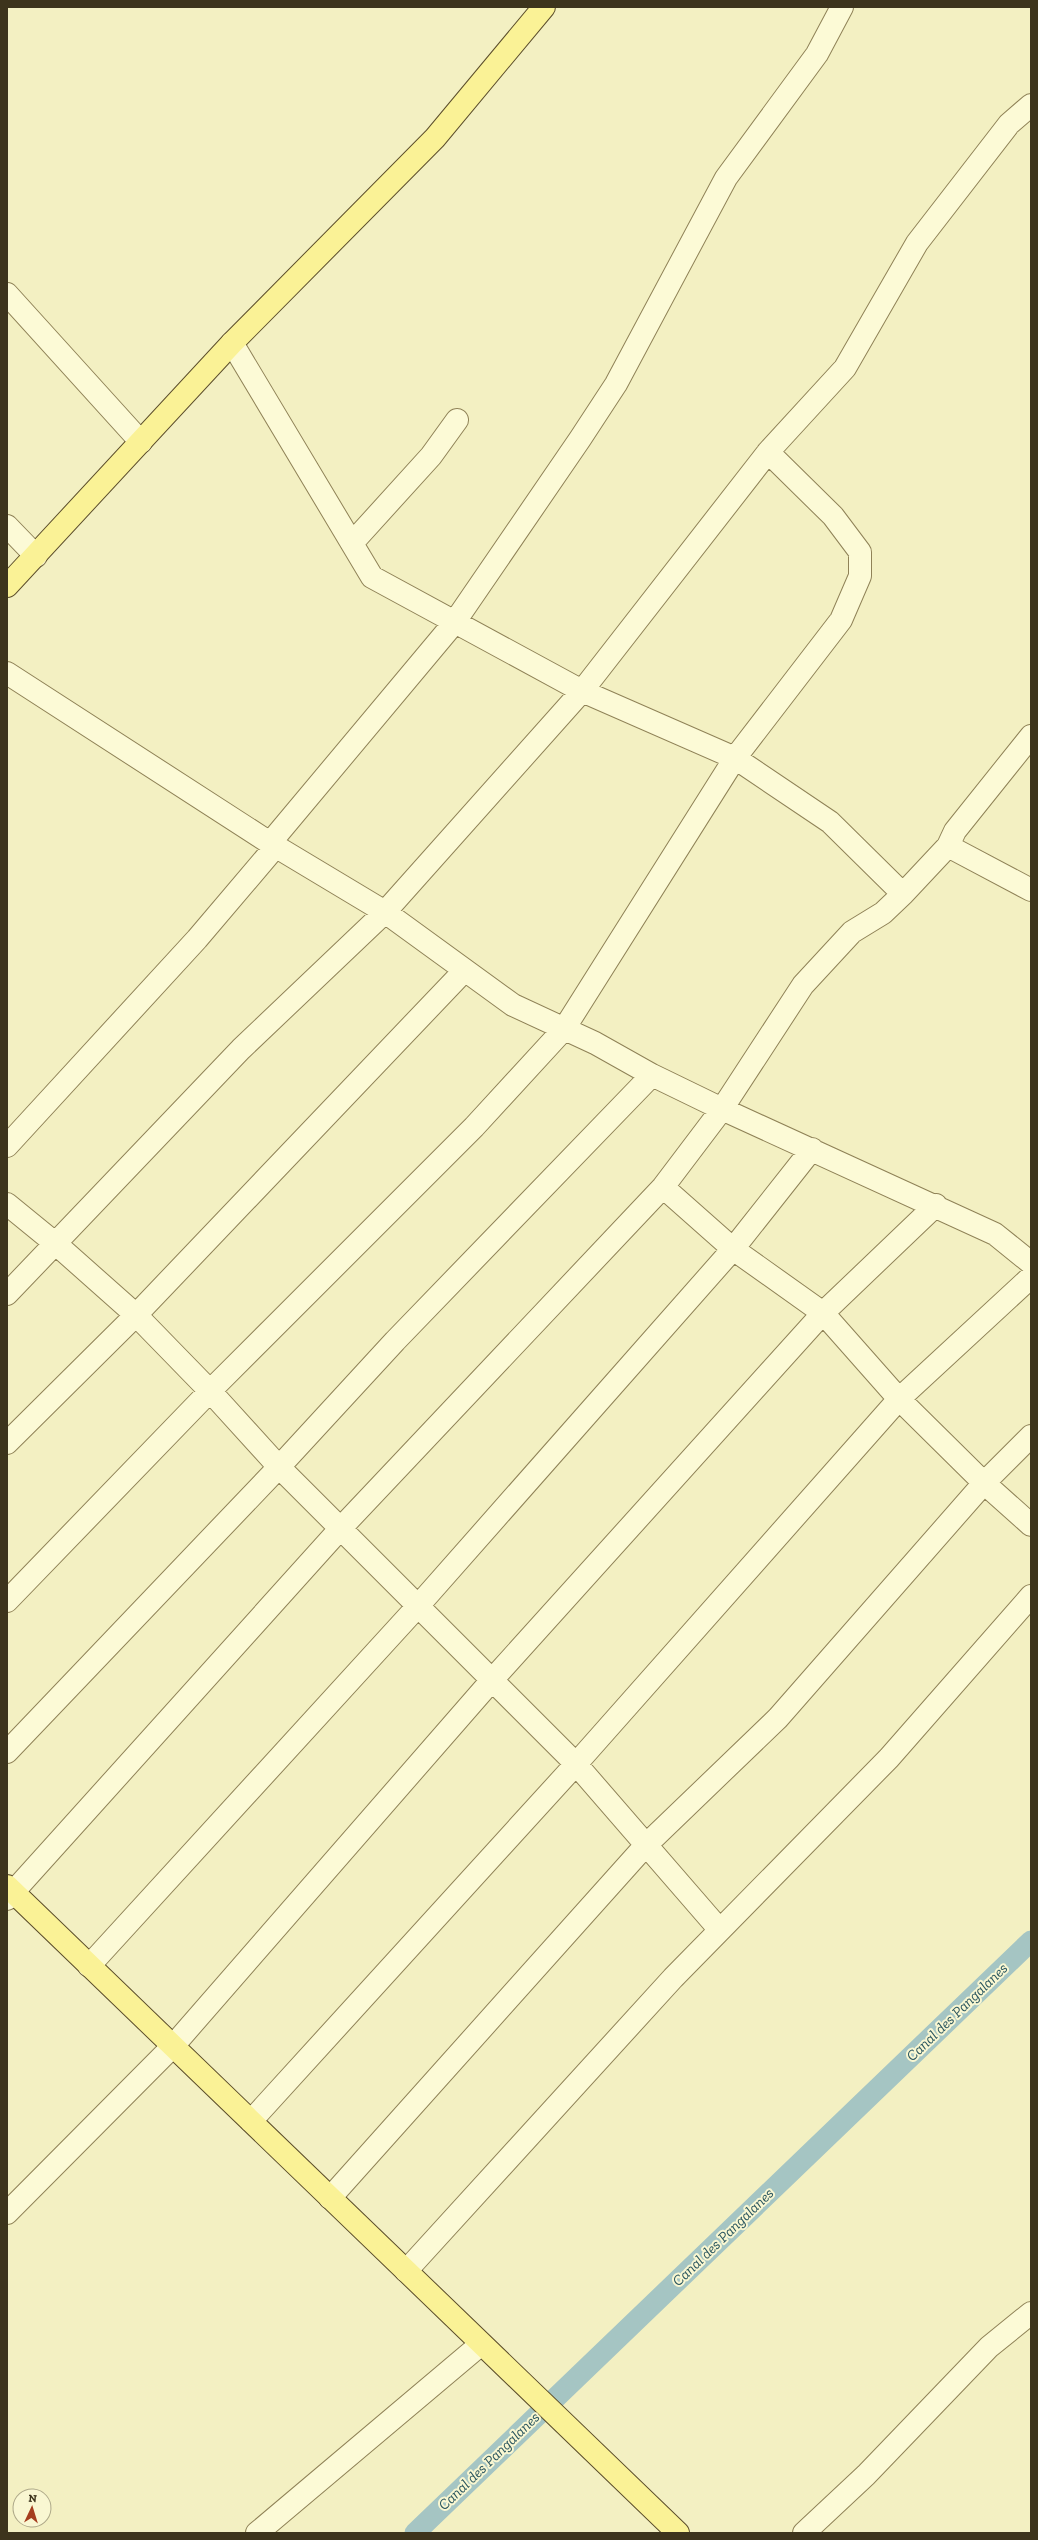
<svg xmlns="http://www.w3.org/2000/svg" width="1038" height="2540" font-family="'Zilla Slab',serif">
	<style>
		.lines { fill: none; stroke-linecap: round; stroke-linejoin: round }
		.canal { stroke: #a5c5c3; stroke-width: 21 }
		.minor-casing { stroke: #8f8257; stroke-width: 24 }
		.major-casing { stroke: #5c4e2b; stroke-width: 24 }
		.minor { stroke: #fcfad6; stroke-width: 22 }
		.major { stroke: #faf296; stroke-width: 22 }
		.labels { text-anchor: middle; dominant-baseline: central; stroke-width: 4; stroke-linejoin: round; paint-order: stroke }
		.water-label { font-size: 15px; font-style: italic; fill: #2a565f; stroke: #f9f7d2 }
	</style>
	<rect width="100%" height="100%" fill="#f3f0c2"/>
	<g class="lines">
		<path class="canal" d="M415,2533l616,-592"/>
		<g class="minor-casing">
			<path id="minor" d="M7,294l134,148
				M232,343l140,234 210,114 153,67 95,64 73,72
				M7,526l29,30
				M353,542l78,-86 26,-36
				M7,673l263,170 115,69 128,93 82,38 57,32 70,34 273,125 36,29
				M270,843l184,-220 126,-184 36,-55 110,-206 91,-124 25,-47
				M948,846l83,44
				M7,1146l190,-207 79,-93
				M663,1187l70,62 90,64 76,86 85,84 47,42
				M7,1204l49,40 80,71 74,76 69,76 297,297 143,165
				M7,1294l234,-245 144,-137 197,-221 186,-239 77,-84 72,-125 92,-119 22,-19
				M7,1443l129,-128 328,-344
				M7,1601l203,-210 264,-264 90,-98 171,-271 106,-138 19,-44v-24l-27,-36 -65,-64
				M7,1752l272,-285 116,-126 257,-266
				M7,1899l333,-370 323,-342 59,-78 81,-124 49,-53 31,-19 20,-19 45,-48 7,-15 76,-95
				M89,1966l329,-360 315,-357 79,-100
				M251,2121l325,-357 323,-365 132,-122
				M330,2198l315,-352 133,-128 206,-235 47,-47
				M7,2213l166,-167 319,-366 331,-367 113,-108
				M406,2271l267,-293 216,-220 142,-162
				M257,2533l223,-188
				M804,2533l62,-58 123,-128 42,-34"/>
		</g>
		<g class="major-casing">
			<path id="major" d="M7,586l225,-243 203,-205 109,-131
				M7,1886l671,647"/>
		</g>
		<use href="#minor" class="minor"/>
		<use href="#major" class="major"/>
	</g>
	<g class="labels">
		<g class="water-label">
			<text transform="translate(957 2012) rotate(-44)">Canal des Pangalanes</text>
			<text transform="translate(723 2237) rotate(-44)">Canal des Pangalanes</text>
			<text transform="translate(489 2461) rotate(-44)">Canal des Pangalanes</text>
		</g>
	</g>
	<rect width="1038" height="2540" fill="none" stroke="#3d341c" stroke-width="16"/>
	<g transform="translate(32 2508) rotate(4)"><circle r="19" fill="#f9f7d2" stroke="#aea989"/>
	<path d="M0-3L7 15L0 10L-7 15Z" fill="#a53e1f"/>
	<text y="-6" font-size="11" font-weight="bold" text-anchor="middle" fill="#3d341c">N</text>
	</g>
</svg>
